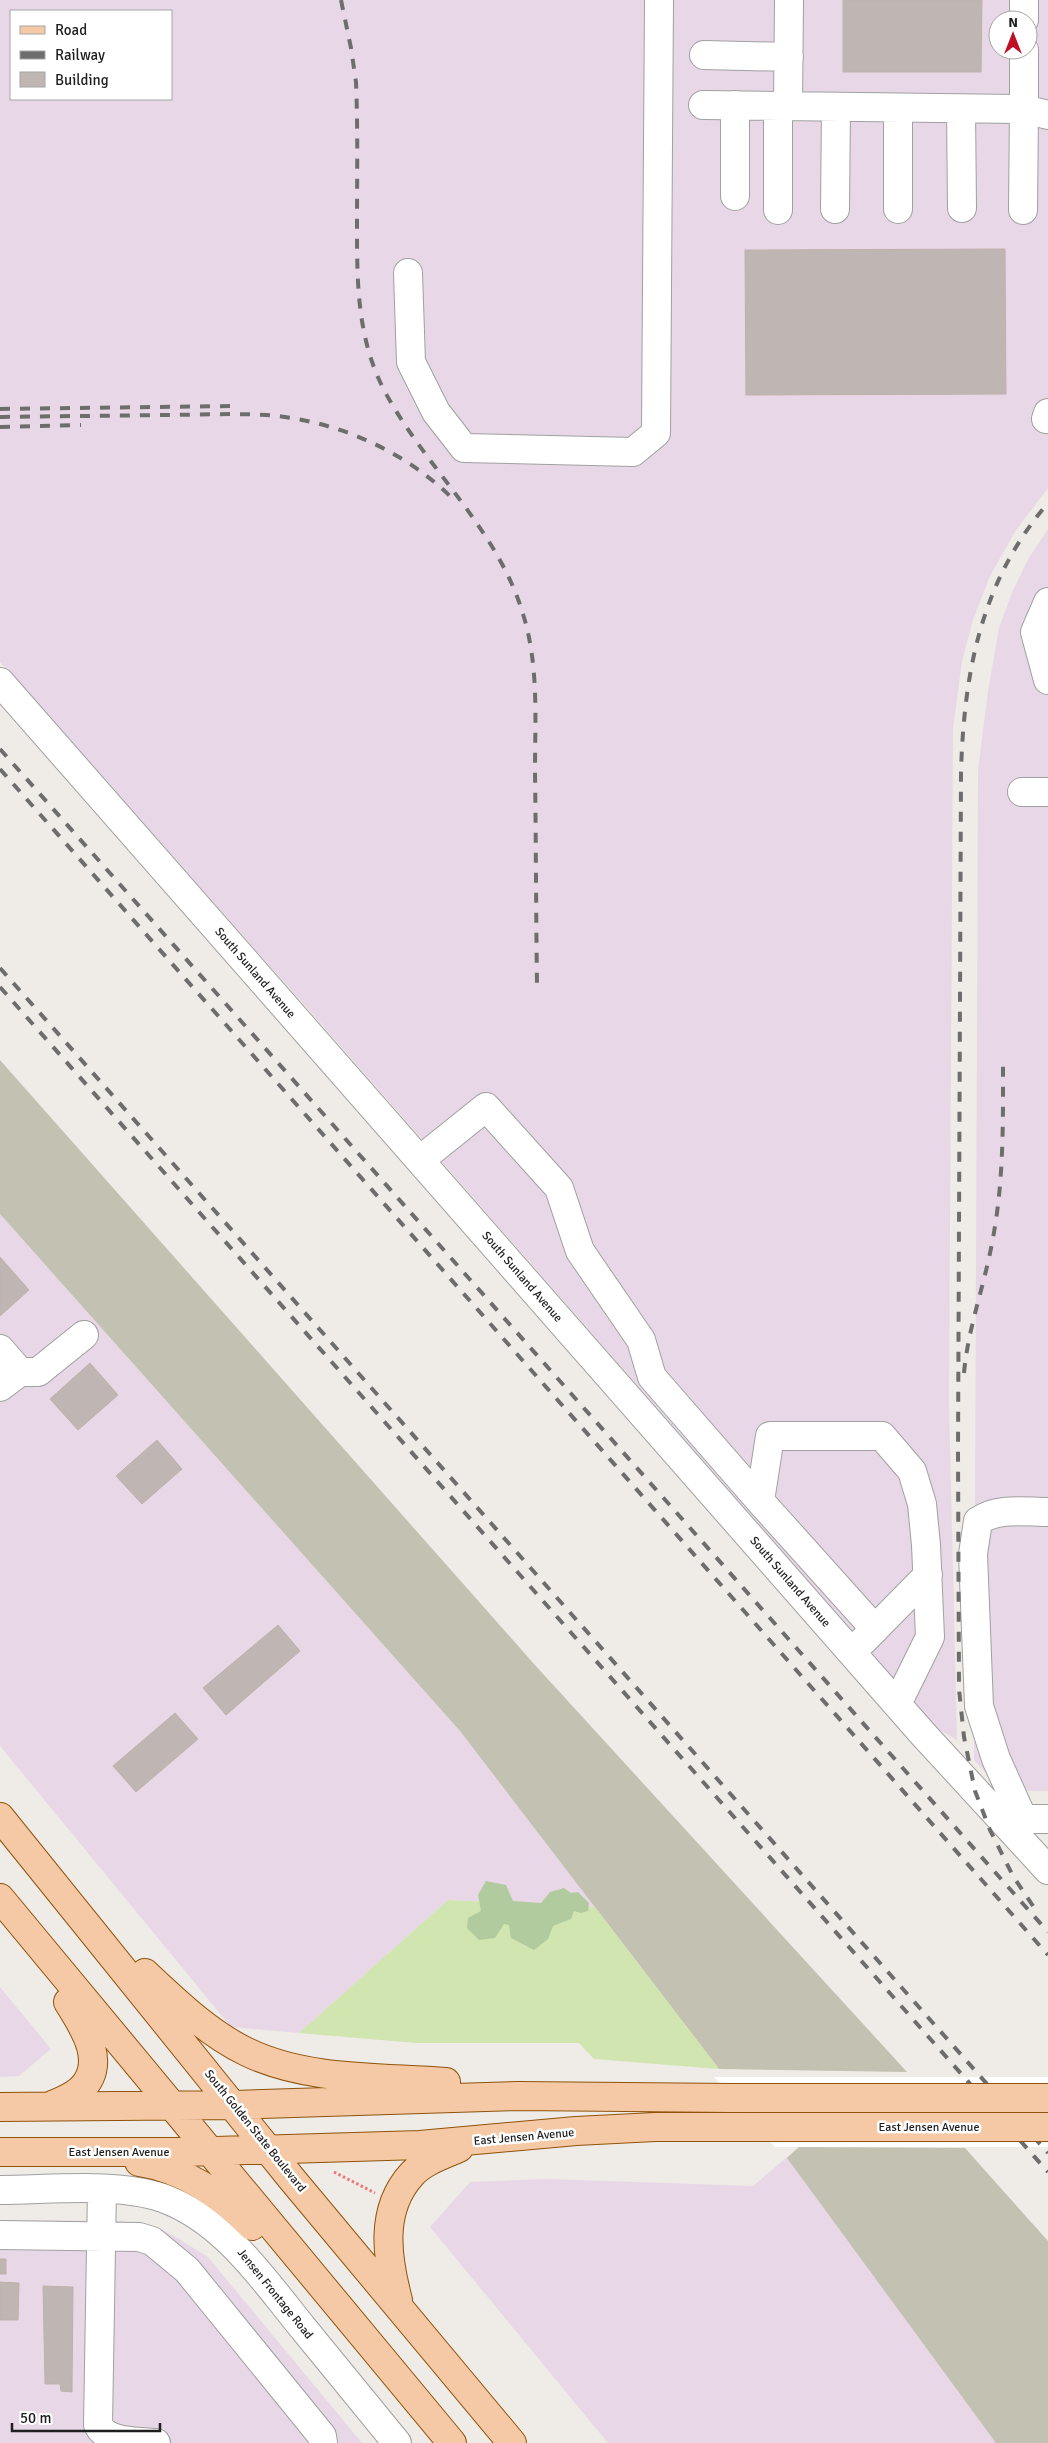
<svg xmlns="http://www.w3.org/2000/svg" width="1048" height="2443" font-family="Signika,sans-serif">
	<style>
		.industrial { fill: #e8d8e7; fill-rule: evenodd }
		.construction { fill: #c3c1b2 }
		.grass { fill: #d1e5b0 }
		.forest { fill: #b1cb9e }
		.pier { fill: #fff }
		.building { fill: #bfb6b3; stroke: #c0b0a9 }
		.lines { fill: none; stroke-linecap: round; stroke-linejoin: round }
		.minor-casing { stroke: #a0a0a0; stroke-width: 30 }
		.major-casing { stroke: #8f530b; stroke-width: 30 }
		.path { stroke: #ef7779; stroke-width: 3; stroke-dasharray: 2.5 2.5; stroke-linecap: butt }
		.minor { stroke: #fff; stroke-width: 28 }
		.major { stroke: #f5c9a5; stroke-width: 28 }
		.rail { stroke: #6d6d6d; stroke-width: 4; stroke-dasharray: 10 10; stroke-linecap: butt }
		.major-bridge-casing { stroke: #8f530b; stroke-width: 30; stroke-linecap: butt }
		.major-bridge { stroke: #f5c9a5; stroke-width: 28 }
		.labels { text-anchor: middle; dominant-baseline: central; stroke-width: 5; stroke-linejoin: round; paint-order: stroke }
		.street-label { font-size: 12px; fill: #1f1f1f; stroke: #fff }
	</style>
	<rect width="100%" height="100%" fill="#efebe6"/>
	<path class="industrial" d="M0,0h1048v488l-32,42 -26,46 -17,44 -11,41 -9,68 -4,673 8,338 -19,-11 -622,-711 -316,-356zM11,11h160v88h-160zM998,20h30v30h-30z
		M1048,529v1262h-45l-29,-31 4,-990 10,-79 11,-63 12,-33 16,-34z
		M0,1214l460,517 135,176 -147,-7 -149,133 -68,-6 -231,-281z
		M0,1987l51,62 -32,27 -19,1z
		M799,2147l249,296h-440l-178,-216 40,-45 77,-3 206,7z
		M0,2220l121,1 36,6 22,12 29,18 154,186h-362z"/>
	<path class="construction" d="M0,1060l534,604 373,408 -188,-3 -259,-338 -460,-517z
		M799,2147l166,1 83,93v202h-52l-209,-285z"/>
	<path class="grass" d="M448,1900l147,7 124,162 -125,-10 -15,-16h-163l-117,-10z"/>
	<path class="forest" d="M486,1881l20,4 7,16 28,2 9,-11 14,-4 7,5 7,-1 11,11 -1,8 -7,2 -7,-2 -3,8 -18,7 -5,13 -14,11 -23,-12 -2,-13 -5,-1 -9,14 -16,2 -12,-12 1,-10 13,-7 -3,-16z"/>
	<path class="pier" d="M714,2077h334v70h-273z"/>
	<path class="building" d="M843,0h139l-1,72h-138z
		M1005,249l1,145 -260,1 -1,-145z
		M0,1257l29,33 -29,26z
		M90,1363l28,32 -40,35 -28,-31z
		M157,1440l25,29 -40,35 -26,-28z
		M278,1625l22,26 -74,64 -23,-27z
		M175,1713l23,26 -62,53 -23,-26z
		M0,2259h6v15h-6z
		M0,2282l19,1 -1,37h-18z
		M43,2286l30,1 -1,105 -11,-1 -1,-7h-15z"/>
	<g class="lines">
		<g class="minor-casing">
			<path id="minor" d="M1024,20v-20
				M1024,50v59l24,6
				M704,55l85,2
				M703,105l321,4 -1,101
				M735,105v91
				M778,106v104
				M788,106l1,-106
				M961,109l1,99
				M835,209l1,-102
				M898,209v-101
				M408,273l3,89 25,50 28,36 169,4 23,-19 3,-433
				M1046,419l2,-6
				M1048,602l-13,30 13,48
				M0,682l923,1052 125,136
				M1022,792h26
				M420,1160l66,-53 73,81 21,63 61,89 11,37 108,124 115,128
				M0,1349l20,23h18l46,-37
				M0,1387l20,-15
				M760,1501l10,-65h112l30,35 10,33 4,41 4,92 -33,67
				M862,1642l66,-67
				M1005,1819h43
				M1023,1819l-27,-60 -17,-53 -6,-152 5,-33c20,-14 47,-9 70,-9
				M102,2189l-4,236c9,18 39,16 58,18
				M0,2190c49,0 117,-8 163,8 62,23 100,81 140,130 31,38 63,77 94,115
				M0,2235l139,2 13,4 35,29 135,166 1,7"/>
		</g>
		<g class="major-casing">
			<path id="major" d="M0,1817l291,361 221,265
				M0,1898l452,545
				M145,1973c31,29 64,61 102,79 60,29 134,25 199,30
				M50,2106c10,-4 22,-9 30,-16 29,-26 3,-64 -12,-88
				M0,2107l234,-2 284,-9 215,2
				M0,2152h182l238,-7 156,-14 79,-4h103
				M139,2162c45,7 81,32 113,64
				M398,2300c-11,-42 -19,-90 14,-126 12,-13 31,-19 47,-26"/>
		</g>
		<path class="path" d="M334,2172l41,21"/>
		<use href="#minor" class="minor"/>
		<use href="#major" class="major"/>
		<path class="rail" d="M341,0l10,48 5,34c2,48 1,96 1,143 0,57 0,111 26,163 41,79 114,139 140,226 16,51 12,105 12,157 1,71 1,143 2,214
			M0,409l233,-3
			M0,417c53,-1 106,-1 160,-2 35,0 71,-2 106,0 69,5 138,35 187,84
			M0,427l81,-2
			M0,749l1048,1183
			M0,769l1048,1186
			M0,968l1048,1185
			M0,987l1048,1185
			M964,1373c4,-45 20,-86 28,-130 12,-60 11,-121 11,-181
			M1033,1906l-20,-30 -23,-46 -15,-39 -11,-54 -5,-48 -1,-237 3,-680c3,-100 20,-191 87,-269"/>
		<g class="major-bridge-casing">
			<path id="major-bridge" d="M733,2098h315
				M758,2127h290"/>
		</g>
		<use href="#major-bridge" class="major-bridge"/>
	</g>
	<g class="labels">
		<g class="street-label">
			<text transform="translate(255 973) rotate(49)">South Sunland Avenue</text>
			<text transform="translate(522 1277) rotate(49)">South Sunland Avenue</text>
			<text transform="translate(790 1582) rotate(49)">South Sunland Avenue</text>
			<text x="929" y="2127">East Jensen Avenue</text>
			<text transform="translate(255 2131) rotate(51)">South Golden State Boulevard</text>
			<text transform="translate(524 2137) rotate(-5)">East Jensen Avenue</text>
			<text x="119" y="2152">East Jensen Avenue</text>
			<text transform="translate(275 2294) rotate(51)">Jensen Frontage Road</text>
		</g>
	</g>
	<rect x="10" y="10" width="162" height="90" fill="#ffffff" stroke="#a5a5a5"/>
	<rect x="20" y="26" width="25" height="8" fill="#f5c9a5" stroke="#a5a5a5"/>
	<text x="55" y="35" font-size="15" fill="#1f1f1f">Road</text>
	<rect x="20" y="51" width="25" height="8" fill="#6d6d6d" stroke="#a5a5a5"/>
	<text x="55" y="60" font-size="15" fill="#1f1f1f">Railway</text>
	<rect x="20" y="72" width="25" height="15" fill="#bfb6b3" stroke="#a5a5a5"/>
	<text x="55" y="85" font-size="15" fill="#1f1f1f">Building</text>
	<g transform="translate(1013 35)"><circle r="24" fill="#ffffff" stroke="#a5a5a5"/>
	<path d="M0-4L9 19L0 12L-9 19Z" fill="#bf0f25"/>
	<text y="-8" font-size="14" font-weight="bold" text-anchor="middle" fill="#1f1f1f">N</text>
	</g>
	<path d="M12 2423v8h148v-8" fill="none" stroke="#1f1f1f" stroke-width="2.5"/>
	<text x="20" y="2423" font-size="15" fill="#1f1f1f" stroke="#ffffff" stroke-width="4" paint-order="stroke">50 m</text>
</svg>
